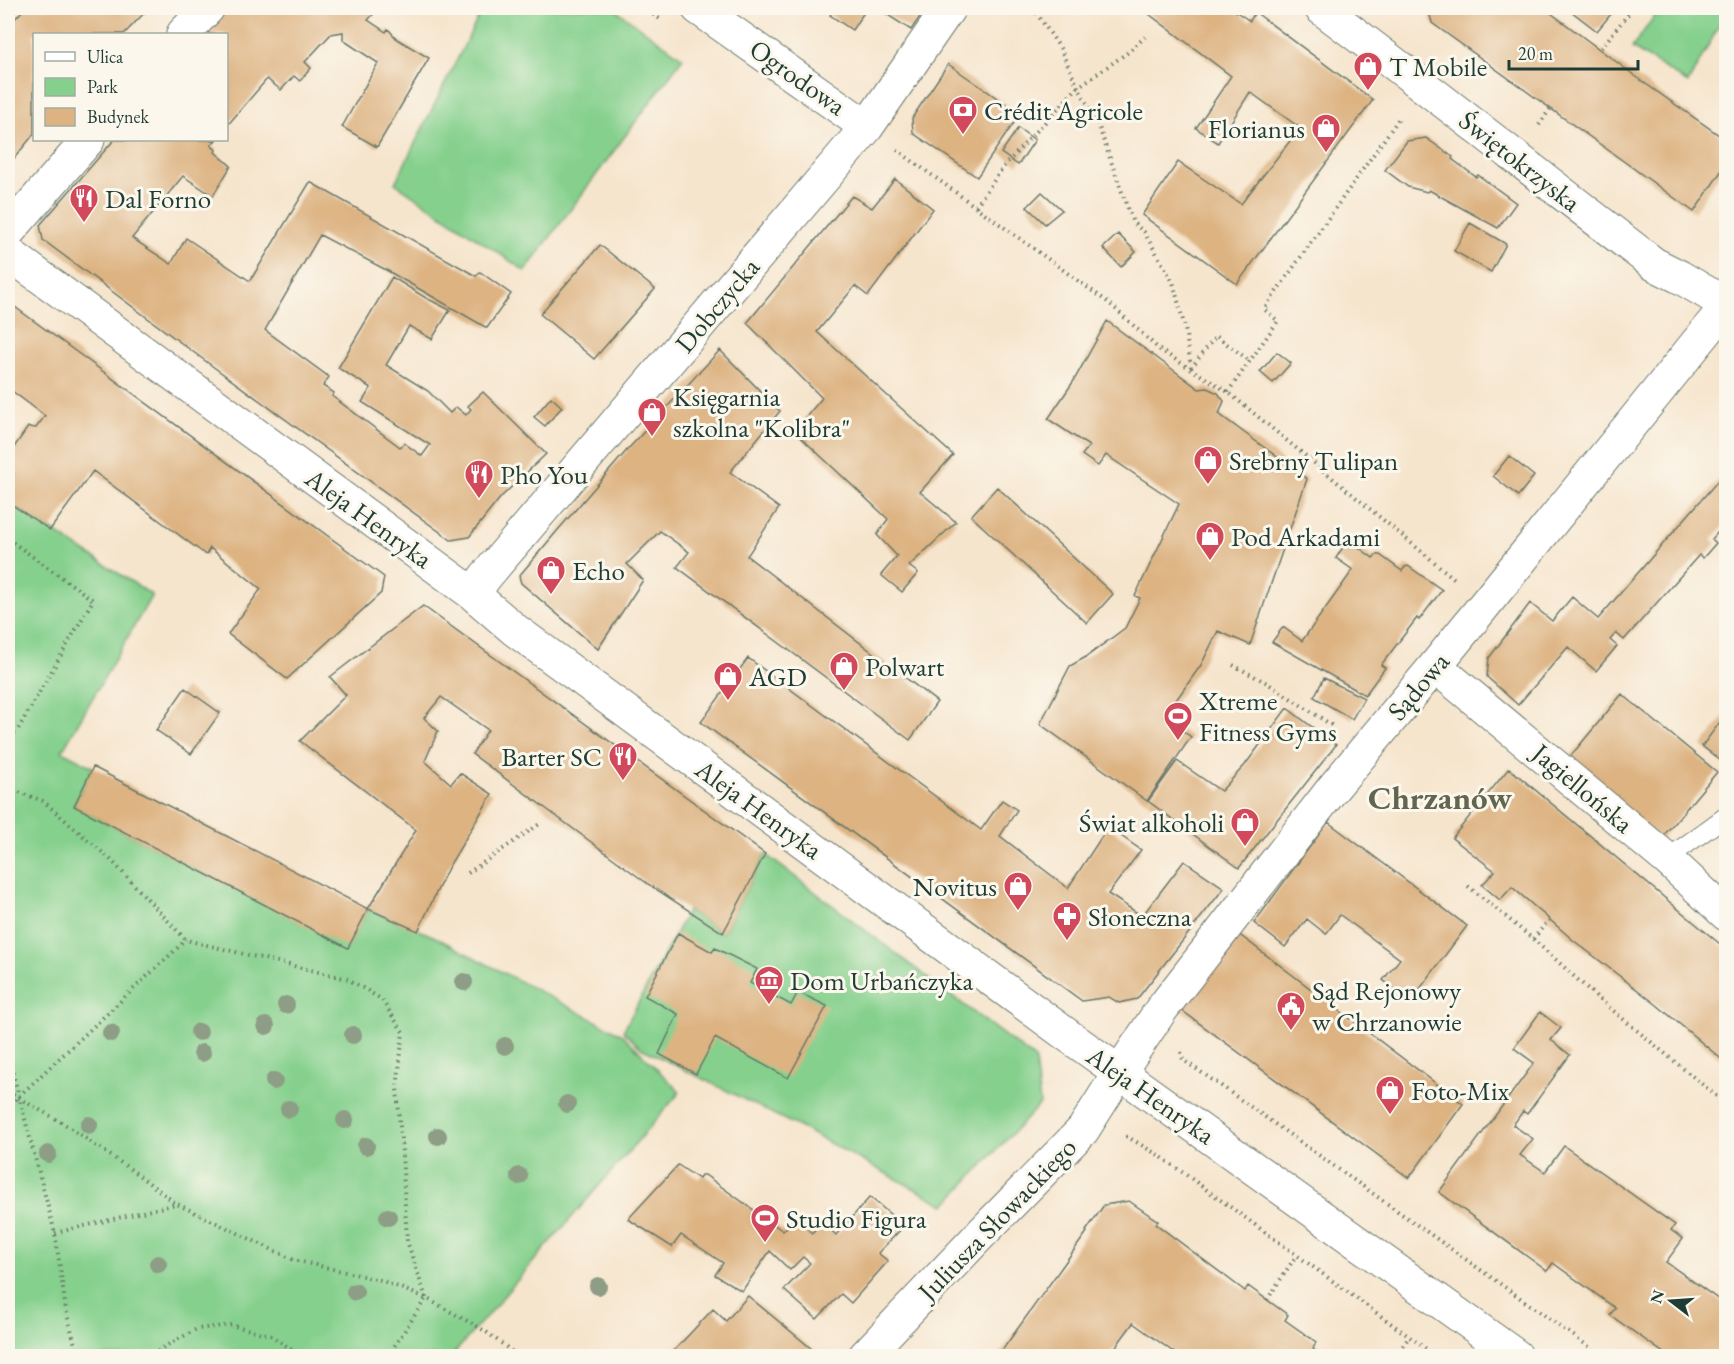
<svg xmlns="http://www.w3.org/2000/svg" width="1734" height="1364" font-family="'EB Garamond',serif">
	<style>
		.green { fill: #85d08d; stroke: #528660; stroke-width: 1.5 }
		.building { fill: #ddb382 }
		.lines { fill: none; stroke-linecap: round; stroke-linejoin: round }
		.lane-casing { stroke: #6a786a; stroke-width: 20 }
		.street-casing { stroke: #6a786a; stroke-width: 35 }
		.path { stroke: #6a786a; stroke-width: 4; stroke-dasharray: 1.5 4.5; stroke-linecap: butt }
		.lane { stroke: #fff; stroke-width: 18 }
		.street { stroke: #fff; stroke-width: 33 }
		.tree { fill: #8e9d85 }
		.labels { text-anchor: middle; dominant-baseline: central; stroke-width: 6; stroke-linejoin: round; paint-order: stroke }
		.poi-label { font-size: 27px; fill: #1f3d34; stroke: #fbf7ec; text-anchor: start }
		.street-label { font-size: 27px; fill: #1f3d34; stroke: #fbf7ec }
		.district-label { font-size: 33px; font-weight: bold; fill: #62664f; stroke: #fbf7ec }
	</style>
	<rect width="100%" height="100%" fill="#fbf7ec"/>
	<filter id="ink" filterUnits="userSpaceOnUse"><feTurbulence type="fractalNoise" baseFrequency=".0167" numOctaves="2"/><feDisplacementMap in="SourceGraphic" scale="12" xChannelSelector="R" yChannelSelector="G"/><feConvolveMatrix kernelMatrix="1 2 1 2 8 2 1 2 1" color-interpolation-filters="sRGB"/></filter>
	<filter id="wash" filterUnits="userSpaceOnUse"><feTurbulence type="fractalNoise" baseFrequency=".008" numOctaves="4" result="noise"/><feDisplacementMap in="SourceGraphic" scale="24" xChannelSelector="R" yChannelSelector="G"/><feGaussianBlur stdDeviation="1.35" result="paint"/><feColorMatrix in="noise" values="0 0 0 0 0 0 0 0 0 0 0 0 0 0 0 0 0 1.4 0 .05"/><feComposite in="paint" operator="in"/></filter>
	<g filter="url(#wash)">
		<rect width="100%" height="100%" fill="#f6e5cd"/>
		<path class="green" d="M483,8h130l70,50 -158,213 -130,-88z
			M1660,8h66v5l-38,70 -56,-35z
			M8,502l144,93 -90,156 31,16 -19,39 274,141 20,-38 65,27 190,99 57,57 -228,264h-444z
			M765,854l270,205 5,45 -95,101 -138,-74 -166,-83 -18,-17 65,-121 35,23z"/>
		<g id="blocks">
			<path class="building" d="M25,8h124l-25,26h-90v100l-22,27 -4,-4v-137l3,3z
				M230,8h149l-11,12 18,12 2,-3 9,10 32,19 -52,89 -35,-20 36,-64 -35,-23v-8l-12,2 -26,28 6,6 -11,13 -6,-5 -13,14 -14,-11 -41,48v-93h-16l-3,-2z
				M835,8h32l-15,22 -22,-15z
				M885,8h41l-15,22 -28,-18z
				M1141,8h97l-3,3 15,10 5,-9 118,88 -136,184 -95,-69 36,-53 63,42 59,-76 -50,-36 -32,51 -22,-15 35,-52z
				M1428,8h116l102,76 80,56v24l-32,48 -262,-189z
				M1567,8h49l-19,23z
				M948,64l72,50 -43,63 -64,-44 -1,-15z
				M1018,128l17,12 -17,25 -17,-12z
				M1426,138l27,19 -1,2 24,18 2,-2 38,28 -18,25 -69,-38 -2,2 -19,-5 -23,-17 22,-29z
				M114,140h102l-5,5 5,5 -1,2 16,14 -18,30 -30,-20 -51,62 39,26 15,-26 64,43 60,-99 166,94 4,-4 31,22 -24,34 -99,-57 -68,-36 -55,95 64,47 -6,9 11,7 -2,3 68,51 4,-4 18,13 8,-11 -68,-43 9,-14 -33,-20 54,-91 34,21 24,12 -18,29 -23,-13 -23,39 42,26 22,22 6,-6 10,8 5,-6 -3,-3 15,-14 63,62 -45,43 -32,40 -18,3 -247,-180 -161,-120 -3,-15z
				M895,179l38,30 -65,87 -13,-10 -38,46 136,123 -33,37 36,30 -47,44 9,7 -16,19 -21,-17 16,-19 -20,-21 11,-16 -94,-88 28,-33 -75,-75 105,-127 20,12z
				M1042,192l20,18 -17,14 -18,-17z
				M1470,223l36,21 -15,28 -37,-21z
				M1118,234l18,18 -15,15 -18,-19z
				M600,245l55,44 -61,70 -54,-45z
				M8,302l376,275 -3,16 -94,86 -59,-45 33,-45 -51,-41 -4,7 -113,-84 -43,59 -42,-28v-46l20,-29 8,1 9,-12 -33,-25 -4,5z
				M1107,321l92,68 8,-1 11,5 6,8 -5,13 88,65 -57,166 -32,-14 -17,34 -37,52 27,20 -44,64 -107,-77 30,-58 16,-9 39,-29 15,-30 -5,-2 44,-92 -73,-49 -8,11 -16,-11 7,-9 -41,-27 25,-37z
				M720,350l60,61 -50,61 49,36 -32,48 190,146 -27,38 -233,-173 12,-15 -29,-21 -33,33 16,16 -45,69 -77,-66 -2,-7 39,-46 70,-81z
				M1277,352l14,11 -18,20 -13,-11z
				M551,397l11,10 -17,19 -11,-9z
				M1509,456l25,20 -16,20 -25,-20z
				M1722,476l4,4v43l-14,16 4,4 -13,15 -4,-3 -75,85 -8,-7 -6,7 7,6 -21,25 -28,-24 -50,58 -31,-28 2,-19 41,-55 22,18 20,-24 26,22z
				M997,487l116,107 -26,29 -116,-107z
				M1353,543l20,15 3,-3h4l22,16 3,-4 3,-1 34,24 -23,30 -2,-2 -36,47 4,3 -20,27 -93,-53 11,-15 19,14 51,-71 -17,-12 9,-14 4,4z
				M423,606l342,248 -42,79 -75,-49 -176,-130 16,-24 -47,-33 -17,21 14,13 -13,30 26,23 9,-11 32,21 -44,74 -30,63 -50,-22 48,-79 -116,-89 46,-46 -16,-18z
				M748,658l233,172 21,-30 15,10 -17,26 68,52 40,-61 33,23 -33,44 34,22 42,-55 40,27 -87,111 -18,4 -10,-6 -27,4 -381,-279z
				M1324,678l40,20 -12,21 -38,-22z
				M185,688l35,25 -29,41 -35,-24z
				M1622,694l95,78 -58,69 -90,-83z
				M1287,708l49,37 -97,123 -91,-67 29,-40 44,30 24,-26z
				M1726,714v51l-24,-19z
				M93,767l275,142 -20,39 -274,-142z
				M1509,768l217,181v114l-69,-58 -84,-65 -61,-53 -12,13 -18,-15 13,-14 -43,-33z
				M1328,822l139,104 -56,75 -28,-21 17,-21 -60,-44 -14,19 -19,-15 -22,28 -31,-24z
				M678,933l34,19 3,-4 42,21 -7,14 41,22 7,-13 29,14 -39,72 -73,-40 -19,36 -37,-20 19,-40 -33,-18z
				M1237,933l226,171 -54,74 -229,-169z
				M1540,1012l21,16 -10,12 19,15 -43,59 -4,-3 -10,14 20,14 -13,16 25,17 19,-26 111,79 -4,5 12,9 -17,23 60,43v51h-58l-58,-41 5,-7 -62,-45 -6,8 -108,-79 95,-129 -20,-15z
				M678,1165l21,14 2,-4h4l78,56 13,-13 16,15 10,-11 14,13 34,-38 34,29 -26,27 10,8 -37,42 -10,-9 -24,25 -33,-29 26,-27 -7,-6 -13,13 -20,-19 -28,40 -27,-16 8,-12 -42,-28 -9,12 -44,-28z
				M1129,1201l29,20 -2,3 89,67 3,-5 40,29 -3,5 31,22 -3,7 10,7h-144l-46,-33 -24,33h-111l89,-124 -1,-1 18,-26z
				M748,1296l64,53 -7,7h-136l44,-47 13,12z"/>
		</g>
	</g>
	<g filter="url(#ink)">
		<use href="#blocks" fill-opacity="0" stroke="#6a786a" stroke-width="1.5"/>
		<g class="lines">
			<g class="lane-casing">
				<path id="lane" d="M1668,860l4,-5 54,-39"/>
			</g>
			<g class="street-casing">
				<path id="street" d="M698,8l169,119
					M1321,8c112,84 222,171 333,256l26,13 46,27
					M183,34l25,-26
					M8,232l80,-92
					M8,253l465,341 42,36 548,402 453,324
					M473,594l13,-18 381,-449 82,-119
					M1435,666l233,194 58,54
					M865,1356l112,-118 106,-108 36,-57 42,-63 173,-223 101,-121 291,-359"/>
			</g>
			<path class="path" d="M8,8l4,3 3,-3
				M643,8l17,11
				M1033,8l27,40 18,39 18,32 37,104 11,9 29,50 12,46 6,39
				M1601,48l32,-40
				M1539,125l11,-16
				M897,150l212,153 51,47 68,42 228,188
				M976,206l29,-41 73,-78 49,-34 18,-16
				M1191,368l25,-32 34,25
				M1228,392l50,-71 -14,-12 136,-192
				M8,539l85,61 -76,131 -9,6
				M1233,665l34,18 66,43
				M8,788l35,13 67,58 76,81 162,39 33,20 22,33 -6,57 5,63 5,89 19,57
				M468,873l73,-50
				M1468,886l65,53 66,60 127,105
				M1533,939l16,-19
				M1181,1052l2,8 34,23 385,273
				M8,1055l47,178 11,77 12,46
				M8,1092l55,31 70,48 44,33 117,56 86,20 46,18 59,33 33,25
				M8,1110l10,-13 168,-157
				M1126,1136l34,20 276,200
				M55,1233l121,-29
				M1267,1300l29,-44
				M154,1356l6,-7 37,-20 34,-4 39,10 31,21
				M388,1356l38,-58
				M1396,1356l13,-19"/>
			<use href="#lane" class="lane"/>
			<use href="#street" class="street"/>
		</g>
		<g class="tree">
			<circle cx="464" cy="982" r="9"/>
			<circle cx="286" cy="1005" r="9"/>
			<circle cx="266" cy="1026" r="9"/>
			<circle cx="199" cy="1032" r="9"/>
			<circle cx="111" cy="1033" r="9"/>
			<circle cx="353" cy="1035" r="9"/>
			<circle cx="505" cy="1046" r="9"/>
			<circle cx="202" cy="1053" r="9"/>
			<circle cx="274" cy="1081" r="9"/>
			<circle cx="567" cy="1104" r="9"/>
			<circle cx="289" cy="1109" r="9"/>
			<circle cx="345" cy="1120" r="9"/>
			<circle cx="89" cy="1125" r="9"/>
			<circle cx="438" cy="1136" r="9"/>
			<circle cx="366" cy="1146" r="9"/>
			<circle cx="48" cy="1154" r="9"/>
			<circle cx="519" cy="1176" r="9"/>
			<circle cx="388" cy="1217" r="9"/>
			<circle cx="158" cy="1264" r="9"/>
			<circle cx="598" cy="1286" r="9"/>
			<circle cx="355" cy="1292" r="9"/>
		</g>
	</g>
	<defs>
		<g id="shop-pin" transform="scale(1.5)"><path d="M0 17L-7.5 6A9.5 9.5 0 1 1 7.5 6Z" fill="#d1495b" stroke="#fbf7ec"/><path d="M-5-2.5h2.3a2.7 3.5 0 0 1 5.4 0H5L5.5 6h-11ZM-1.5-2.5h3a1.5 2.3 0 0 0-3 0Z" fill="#fff"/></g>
		<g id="bank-pin" transform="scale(1.5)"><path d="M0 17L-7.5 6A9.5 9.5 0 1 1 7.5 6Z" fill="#d1495b" stroke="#fbf7ec"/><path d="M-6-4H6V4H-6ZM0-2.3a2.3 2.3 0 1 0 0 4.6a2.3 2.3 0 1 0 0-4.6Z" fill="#fff"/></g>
		<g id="restaurant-pin" transform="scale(1.5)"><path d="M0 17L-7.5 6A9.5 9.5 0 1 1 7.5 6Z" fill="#d1495b" stroke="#fbf7ec"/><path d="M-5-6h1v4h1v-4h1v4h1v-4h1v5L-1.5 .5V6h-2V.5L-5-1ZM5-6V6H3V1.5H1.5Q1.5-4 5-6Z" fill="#fff"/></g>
		<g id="stadium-pin" transform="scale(1.5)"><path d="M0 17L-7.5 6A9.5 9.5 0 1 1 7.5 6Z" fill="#d1495b" stroke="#fbf7ec"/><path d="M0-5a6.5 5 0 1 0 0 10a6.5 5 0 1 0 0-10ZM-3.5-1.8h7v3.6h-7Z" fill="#fff"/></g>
		<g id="pharmacy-pin" transform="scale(1.5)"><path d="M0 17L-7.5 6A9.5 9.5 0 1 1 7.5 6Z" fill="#d1495b" stroke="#fbf7ec"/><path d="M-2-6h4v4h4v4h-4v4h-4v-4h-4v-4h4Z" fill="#fff"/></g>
		<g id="museum-pin" transform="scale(1.5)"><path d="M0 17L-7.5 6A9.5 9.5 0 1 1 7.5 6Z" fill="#d1495b" stroke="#fbf7ec"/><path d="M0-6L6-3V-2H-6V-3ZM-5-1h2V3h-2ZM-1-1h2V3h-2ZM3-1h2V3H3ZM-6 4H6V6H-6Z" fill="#fff"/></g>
		<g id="civic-pin" transform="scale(1.5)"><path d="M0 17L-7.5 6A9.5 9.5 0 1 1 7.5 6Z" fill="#d1495b" stroke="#fbf7ec"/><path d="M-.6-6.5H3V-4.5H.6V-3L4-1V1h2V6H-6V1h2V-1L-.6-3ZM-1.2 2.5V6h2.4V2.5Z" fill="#fff"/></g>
	</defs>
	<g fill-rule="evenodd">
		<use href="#shop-pin" x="1368" y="66"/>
		<use href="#bank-pin" x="963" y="110"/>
		<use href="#shop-pin" x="1326" y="128"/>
		<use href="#restaurant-pin" x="84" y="198"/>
		<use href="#shop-pin" x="652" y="412"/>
		<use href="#shop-pin" x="1208" y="460"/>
		<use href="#restaurant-pin" x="479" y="474"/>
		<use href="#shop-pin" x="1210" y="536"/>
		<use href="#shop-pin" x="551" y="570"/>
		<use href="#shop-pin" x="844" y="666"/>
		<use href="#shop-pin" x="728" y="676"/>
		<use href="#stadium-pin" x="1178" y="716"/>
		<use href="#restaurant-pin" x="623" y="756"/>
		<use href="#shop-pin" x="1245" y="822"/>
		<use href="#shop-pin" x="1018" y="886"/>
		<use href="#pharmacy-pin" x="1067" y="916"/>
		<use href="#museum-pin" x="769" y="980"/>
		<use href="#civic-pin" x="1291" y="1006"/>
		<use href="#shop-pin" x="1390" y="1090"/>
		<use href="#stadium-pin" x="765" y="1218"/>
	</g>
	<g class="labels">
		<g class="poi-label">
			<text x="1389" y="66">T Mobile</text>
			<text x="984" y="110">Crédit Agricole</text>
			<text x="1305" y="128" text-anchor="end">Florianus</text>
			<text x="105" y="198">Dal Forno</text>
			<text x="673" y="396">Księgarnia<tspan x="673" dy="31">szkolna "Kolibra"</tspan></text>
			<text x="1229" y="460">Srebrny Tulipan</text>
			<text x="500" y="474">Pho You</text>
			<text x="1231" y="536">Pod Arkadami</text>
			<text x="572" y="570">Echo</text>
			<text x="865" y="666">Polwart</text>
			<text x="749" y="676">AGD</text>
			<text x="1199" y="700">Xtreme<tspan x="1199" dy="31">Fitness Gyms</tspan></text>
			<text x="602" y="756" text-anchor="end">Barter SC</text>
			<text x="1224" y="822" text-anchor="end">Świat alkoholi</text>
			<text x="997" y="886" text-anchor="end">Novitus</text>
			<text x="1088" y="916">Słoneczna</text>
			<text x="790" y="980">Dom Urbańczyka</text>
			<text x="1312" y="990">Sąd Rejonowy<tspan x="1312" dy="31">w Chrzanowie</tspan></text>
			<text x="1411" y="1090">Foto-Mix</text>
			<text x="786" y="1218">Studio Figura</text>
		</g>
		<g class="street-label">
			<text transform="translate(798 77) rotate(35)">Ogrodowa</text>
			<text transform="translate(1520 161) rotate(38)">Świętokrzyska</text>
			<text transform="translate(717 305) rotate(-50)">Dobczycka</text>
			<text transform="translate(369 518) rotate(36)">Aleja Henryka</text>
			<text transform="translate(1418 686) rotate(-50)">Sądowa</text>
			<text transform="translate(1583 788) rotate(40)">Jagiellońska</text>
			<text transform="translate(759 809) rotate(36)">Aleja Henryka</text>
			<text transform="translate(1151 1095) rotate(35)">Aleja Henryka</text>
			<text transform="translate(997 1219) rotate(-46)">Juliusza Słowackiego</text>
		</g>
		<g class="district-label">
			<text x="1440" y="797">Chrzanów</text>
		</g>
	</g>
	<rect width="1734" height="1364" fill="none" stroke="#fbf7ec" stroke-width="30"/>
	<rect x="33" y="33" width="195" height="108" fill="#fbf7ec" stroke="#a3ada2" stroke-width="1.5"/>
	<rect x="45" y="52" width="30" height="9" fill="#ffffff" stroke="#a3ada2" stroke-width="1.5"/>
	<text x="87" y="63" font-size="18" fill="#1f3d34">Ulica</text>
	<rect x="45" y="78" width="30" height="18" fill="#85d08d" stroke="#a3ada2" stroke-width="1.5"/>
	<text x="87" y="93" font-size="18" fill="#1f3d34">Park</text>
	<rect x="45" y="108" width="30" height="18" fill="#ddb382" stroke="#a3ada2" stroke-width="1.5"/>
	<text x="87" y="123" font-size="18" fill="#1f3d34">Budynek</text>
	<g transform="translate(1671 1301) rotate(287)" stroke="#fbf7ec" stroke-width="4.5" paint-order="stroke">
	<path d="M0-4.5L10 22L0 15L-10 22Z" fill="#1f3d34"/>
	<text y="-9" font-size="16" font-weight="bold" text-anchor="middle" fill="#1f3d34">N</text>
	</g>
	<path d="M1509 60v9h129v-9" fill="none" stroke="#1f3d34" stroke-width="3"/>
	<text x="1518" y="60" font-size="18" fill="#1f3d34" stroke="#fbf7ec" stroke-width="4.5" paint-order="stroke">20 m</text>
</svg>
